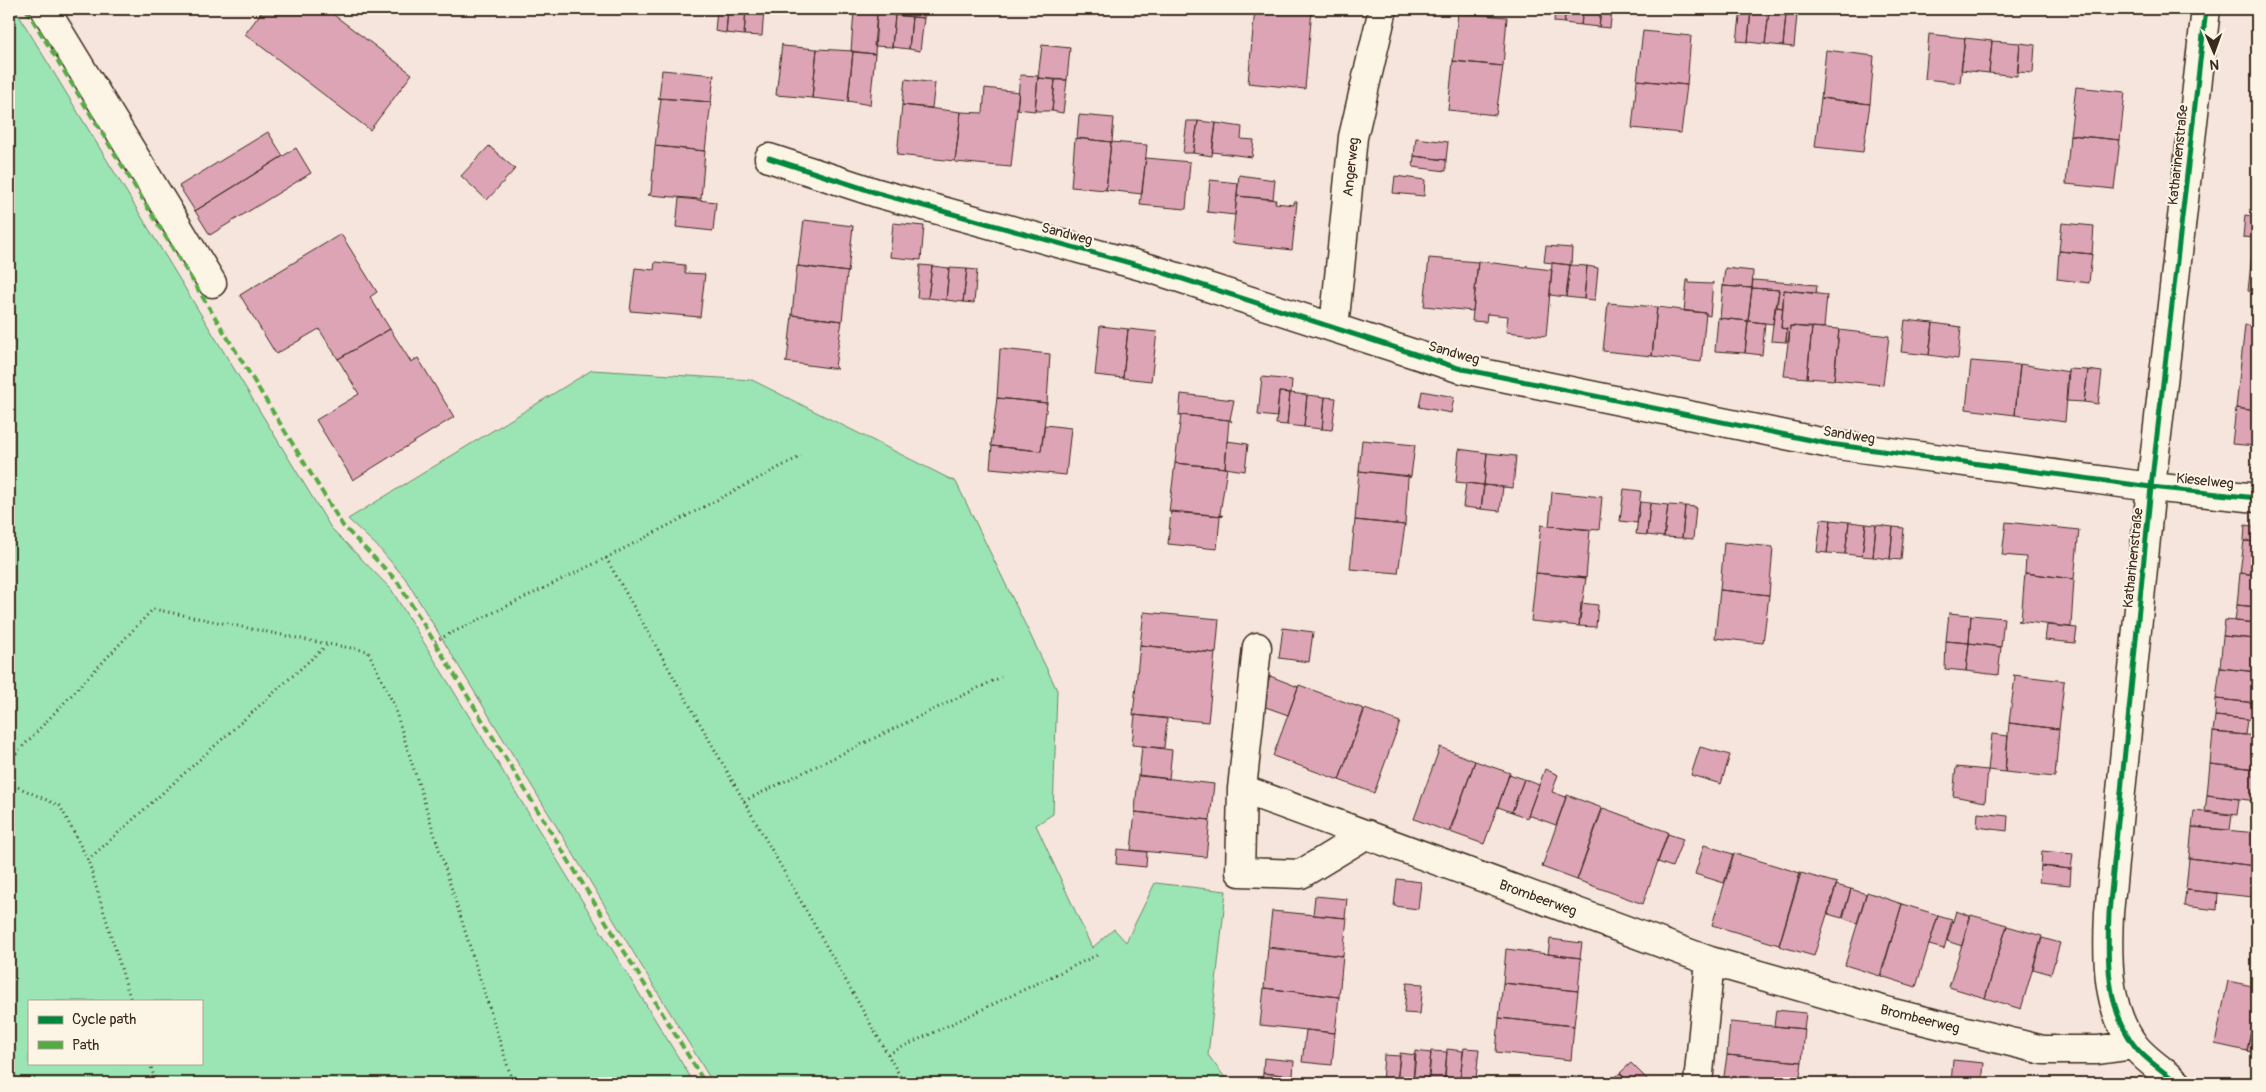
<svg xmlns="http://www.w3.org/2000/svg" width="2266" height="1092" font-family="Pangolin,sans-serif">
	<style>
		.green { fill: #9be5b4; stroke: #6b8869; fill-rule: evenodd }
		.building { fill: #dda4b6; stroke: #3b2a1e }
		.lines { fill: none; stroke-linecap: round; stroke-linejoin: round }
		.minor-casing { stroke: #3b2a1e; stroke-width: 31 }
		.path { stroke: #3b2a1e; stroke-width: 3; stroke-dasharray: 1 4; stroke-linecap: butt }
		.minor { stroke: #fcf5e5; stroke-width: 28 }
		.quiet { stroke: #55ab43; stroke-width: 4; stroke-dasharray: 8 4; stroke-linecap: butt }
		.cycleway-casing { stroke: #fcf5e5; stroke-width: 8 }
		.cycleway { stroke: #00873e; stroke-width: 5 }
		.labels { text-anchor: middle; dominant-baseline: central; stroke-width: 4; stroke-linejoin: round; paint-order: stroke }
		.street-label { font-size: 14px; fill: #3b2a1e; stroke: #fcf5e5 }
	</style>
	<rect width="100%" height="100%" fill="#f6e5dc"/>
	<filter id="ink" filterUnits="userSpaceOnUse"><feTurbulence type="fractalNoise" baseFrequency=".02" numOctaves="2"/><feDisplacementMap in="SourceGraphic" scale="10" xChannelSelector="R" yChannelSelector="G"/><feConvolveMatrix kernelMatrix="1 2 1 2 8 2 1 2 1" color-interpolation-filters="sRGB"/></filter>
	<g filter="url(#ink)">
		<path class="green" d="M9,9h6l316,519 60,61 303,494h-685zM29,1001h172v62h-172z
			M592,370l160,10 204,102 101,208 -4,124 -17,11 56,123 22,-19 12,13 29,-59 71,8 -18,164 21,28h-516l-308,-505 -27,-31 -30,-28z"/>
		<path class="building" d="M264,9h62l86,65 -42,56 -125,-96z
			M717,9h11l-2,24 -11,-2z
			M728,9h18l-2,26 -18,-2z
			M746,9h18l-2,27 -18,-1z
			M878,9h18v6l-19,-2z
			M896,9h29l-1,9 -28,-3z
			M1255,9h57l-7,80 -57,-6z
			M1555,9h11l-2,14 -10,-1z
			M1566,9h17l-2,16 -17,-2z
			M1583,9h18l-2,18 -18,-2z
			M1601,9h11l-2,19 -11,-1z
			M1741,9l10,1 -3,32 -11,-1z
			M1751,10l18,2 -4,32 -17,-2z
			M854,11l23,3 -2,40 -24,-3z
			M1769,12l17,2 -3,32 -18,-2z
			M877,13l18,2 -3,32 -18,-1z
			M1458,13l49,4 -4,49 -50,-5z
			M1786,14l11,1 -3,32 -11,-1z
			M895,15l17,2 -3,32 -17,-2z
			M912,17l12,1 -4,33 -11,-2z
			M1643,31l48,5 -4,49 -50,-5z
			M1929,34l36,4 -5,45 -35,-4z
			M1965,38l27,3 -3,32 -28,-3z
			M1992,41l28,2 -3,33 -28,-3z
			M2020,43l15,2 -2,28 -15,-1z
			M782,44l1,2 34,3 -5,49 -36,-3z
			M1042,45l28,3 -3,32 -29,-2z
			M817,49l36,2 -5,51 -36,-4z
			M1826,50l48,6 -4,48 -49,-6z
			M853,52l22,2 -5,51 -22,-4z
			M1453,61l50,5 -7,49 -48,-5z
			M662,70l52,5 -3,27 -52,-4z
			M1020,75l18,1 -3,35 -18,-2z
			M1038,78l17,2 -3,31h-17z
			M905,79l30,4 -3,25 -30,-3z
			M1055,80h12l-4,33 -11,-2z
			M1637,80l50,5 -6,48 -49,-5z
			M2076,87l49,5 -5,48 -50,-5z
			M985,88l34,4 -8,75 -56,-5 6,-50 22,1z
			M658,98l53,4 -6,49 -50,-5 6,-47z
			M1821,98l49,6 -7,48 -48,-5z
			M902,105l59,7 -6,49 -58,-6z
			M1079,115l35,3 -2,24 -35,-4z
			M1187,121h11l-5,32h-10z
			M1198,121l18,2 -4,33 -19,-3z
			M1216,123l26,4 -1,12 13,1 -2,17 -40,-5z
			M268,132l15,24 -88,55 -16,-25z
			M2070,135l50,5 -6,49 -48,-5z
			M1075,138l36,4 -5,48 -35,-3z
			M1416,138l32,4 -2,18 -32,-4z
			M1111,142l36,3 -5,49 -36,-4z
			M489,146l26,23 -28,31 -26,-24z
			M655,146l50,5 -4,48 -53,-4 3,-2z
			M296,148l15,25 -101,62 -15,-24z
			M1414,156l32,4v11l-33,-4z
			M1146,158l44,4 -4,47 -46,-4z
			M1239,175l36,5 -2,19 -36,-3z
			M1395,176l30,4 -1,16 -31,-3z
			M1210,180l28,3 -3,32 -28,-3z
			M1237,196l39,4 -1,3 19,2v-3h3l-5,48 -60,-7z
			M679,198l37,4 -3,29 -37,-4z
			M2245,215l12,2v38l-5,-1 2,-16 -11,-1z
			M804,220l49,6 -5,46 -50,-6z
			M893,223l31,3 -3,34 -31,-3z
			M2062,223l32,3 -2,28 -33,-3z
			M341,234l36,58 -7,5 20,32 -52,30 -19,-30 -43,25 -36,-59z
			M1546,246l26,2 -1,17 -27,-3z
			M2059,251l33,3 -3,29 -32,-4z
			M2252,254l5,1v37l-9,-1z
			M1429,258l49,4 -5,49 -49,-5z
			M1478,261l47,6 2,-2v2l25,3 -6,66 -40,-4 2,-16 -21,-2 -1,8 -14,-1z
			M655,262l30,3v8l20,1 -5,43 -70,-6 5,-43 19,2z
			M1552,263l18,2 -4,32 -16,-2z
			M920,265l12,1 -4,32h-11z
			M1570,265l17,1 -3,33 -18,-2z
			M797,266l52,6 -2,2 -5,47 -50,-6z
			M932,266l17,2 -3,32 -18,-2z
			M1587,266l11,2 -3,32 -11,-1z
			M949,268l18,1 -4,33 -17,-2z
			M1725,268l28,3 -1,17 -29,-2z
			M967,269l10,1 -3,33 -11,-1z
			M1687,280h2v3l22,1 2,-2 -3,34 -4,-1v-2l-22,-2z
			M1753,280l64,5 -1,8 -32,-3 -1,18 -6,-1 2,-17 -27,-2z
			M1723,286l29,2 -4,33 -28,-3z
			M1752,288l27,2 -6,34 -25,-3z
			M1784,290l43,5 -3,33 -34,-2 -1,16h-3l1,-13 -6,-1z
			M1608,303l49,4 -5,49 -49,-5z
			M1657,307l49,6 -5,49 -49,-6z
			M1775,307l8,1 -2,20 6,1 -1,13 -15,-1z
			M792,315l50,6 -7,46 3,2 -53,-7 2,-1z
			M1718,318l30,3 -3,32 -30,-2z
			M1905,320l28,3 -4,32 -28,-3z
			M1748,321l17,2 -3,32 -17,-2z
			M1933,323l28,4 -3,32 -29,-4z
			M2245,325l12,1v85l-21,-3z
			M1100,326l28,3 -5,49 -28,-3z
			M1790,326l22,2 -5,50 -23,-2z
			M1812,327l27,2 -5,51 -27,-2z
			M390,329l21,33 7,-4 36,59 -101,63 -37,-60 43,-26 -21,-35z
			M1128,329l29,3 -6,49 -28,-3z
			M1839,330l50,6 -6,49 -49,-5z
			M1000,349l50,5 -3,49 -50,-5z
			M1971,361l49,4 -5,50 -49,-6z
			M2020,364l49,8 -4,50 -50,-7z
			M2068,369l20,1 -4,32 -18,-1z
			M2088,370l14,2 -4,32 -14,-2z
			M1262,377l30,3 -1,13 -12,-1 -2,25 -19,-2z
			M1422,391l32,6 -3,16 -32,-6z
			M1279,392l11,1 -3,32 -11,-1z
			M1290,393l17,2 -3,32 -17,-2z
			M1181,394l53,6 -4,19 2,3 -3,-2 -48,-5 -2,1z
			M1307,395l18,2 -3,32 -18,-2z
			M1325,397l11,1 -4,32 -10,-1z
			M997,398l50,5 -6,48 -50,-5z
			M2236,408l21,3v35l-25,-2z
			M1181,415l48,5 -4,48 -50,-5z
			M1045,425l26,3 -5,47 -76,-7 2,-22 49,5z
			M1362,440l53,5 -4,31 -52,-5z
			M1227,441l21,3 -3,27 -20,-3z
			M1459,449l28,4 -3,32 -28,-3z
			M1487,453l29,3 -3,32 -29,-3z
			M1175,463l52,5 -7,46 3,2 -54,-4z
			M1359,471l52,6 -3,1 -3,47 -50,-5z
			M1466,483l18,2 -3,24 -18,-2z
			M1484,485l19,2 -3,24 -19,-2z
			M1624,489l17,2 -4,32 -17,-2z
			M1552,492l50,5 -3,33 -50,-4z
			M1640,502l10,1 -3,32 -11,-1z
			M1650,503l18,2 -4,32 -17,-2z
			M1668,505l17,1 -3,32 -18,-1z
			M1685,506l11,1 -3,32 -11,-1z
			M1171,511l52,5 -3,1 -3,32 -49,-5z
			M1821,519l10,1 -4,33 -10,-1z
			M1355,520l50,5 -7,48 -48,-4z
			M1831,520l18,2 -4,32 -18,-1z
			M1849,522l17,2 -4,32 -17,-2z
			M2006,522l73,8 -5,49 -49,-6 1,-16 -24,-2z
			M1866,524l10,1 -3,32 -11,-1z
			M1541,525l49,5 -4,48 -50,-5z
			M1876,525l17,2 -3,32 -17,-2z
			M2245,525l12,2v15l-13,-1z
			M1893,527l11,1 -3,32 -11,-1z
			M2244,541l13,1v33l-17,-2z
			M1724,542l49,5 -4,48 -49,-5z
			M1536,573l50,5 -7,48 -48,-5z
			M2025,573l49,6 -3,48 -53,-6 3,-1z
			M2240,573l17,2v32l-20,-2z
			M1720,590l49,5 -6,48 -48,-5z
			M1581,603l17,2 -2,22 -17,-1z
			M2237,605l20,2v16l-22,-2z
			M1144,612l75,7 -3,34 -76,-8z
			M1949,613l22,2 -2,28 -23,-2z
			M1971,615l33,3 -3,29 -32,-4z
			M2225,620l32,3 -2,16 -32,-3z
			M2047,625l30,3 -2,15 -30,-3z
			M1283,628l30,4 -4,30 -30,-4z
			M2223,636l34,3v33l-37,-4z
			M1946,641l23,2 -3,28 -21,-2z
			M1969,643l32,4 -3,28 -32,-4z
			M1140,645l75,8 -7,69 -75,-7z
			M2220,668l37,4v31l-41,-4z
			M2013,675l52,6 -1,1 -5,47 -50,-6 6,-46z
			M1270,676l28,11 -10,28 -28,-10z
			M1299,685l65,24 -25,71 -66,-24z
			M2216,699l41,4v17l-42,-4z
			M1365,709l35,13 -26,71 -35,-13z
			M1135,715l32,4 -3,29 -32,-3z
			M2215,716l32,3 -2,16 -32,-3z
			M2009,723l50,6 -4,48 -50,-5z
			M2213,732l44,4v33l-47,-5z
			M1992,734l16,2 -3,36 -17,-2z
			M1142,746l30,4 -3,29 -30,-3z
			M1440,747l35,14 -26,71 -35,-13z
			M1700,747l30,8 -9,29 -30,-9z
			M1475,761l35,12 -26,71 -34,-12z
			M2210,764l47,5v32l-50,-6z
			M1956,767l32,3 -3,32 -32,-6z
			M1545,769l13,6 -6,17 14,5 -10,28 -28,-10z
			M1509,774l15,5 -12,33 -14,-5z
			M1138,775l76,9 -4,36 -75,-8z
			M1524,779l15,6 -12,33 -15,-6z
			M1567,795l35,13 -25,72 -35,-13z
			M2207,795l32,4 -2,16 -32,-4z
			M1603,808l65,24 -25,72 -66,-24z
			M2194,811l38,4 -2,15 -38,-3z
			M1135,812l75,8 -4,37 -75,-7z
			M1978,813l30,3 -1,15 -30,-4z
			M2192,827l65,6 -1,33 -67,-8z
			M1668,834l15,5 -11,28 -14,-5z
			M1704,845l29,9 -9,29 -29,-9z
			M1117,849l30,3 -1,15 -30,-3z
			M2042,851l31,3 -2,15 -30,-3z
			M1734,853l66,20 -21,72 -67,-20z
			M2189,858l67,8 -3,31 -67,-7z
			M2041,866l30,3 -1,16 -31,-3z
			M1801,873l36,10 -23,73 -35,-10z
			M1397,879l24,3 -3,27 -24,-3z
			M1836,885l15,4 -9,29 -14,-4z
			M1851,889l15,5 -9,29 -14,-5z
			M2186,890l32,3 -1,17 -33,-4z
			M1867,892l35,12 -22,72 -35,-11z
			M1315,896l32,3 -2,19 -32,-3z
			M1902,904l36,11 -22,72 -35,-11z
			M1272,911l75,7 -4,38 -75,-9z
			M1956,911l14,5 -8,30 -15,-5z
			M1971,915l36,10 -22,73 -36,-11z
			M1938,916l14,4 -8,29 -15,-4z
			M2007,926l35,10 -21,73 -36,-11z
			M2042,938l18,5 -9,31 -18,-5z
			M1550,939l32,4 -2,15 -32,-4z
			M1268,948l75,8 -4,41 -75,-9z
			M1506,949l75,9 -3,33 -75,-8z
			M2228,981l29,6v15l-10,49 -32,-7z
			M1407,983l16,1 -3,30 -16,-1z
			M1503,983l75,8 -4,35 -75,-8z
			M1264,988l75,9 -4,36 -75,-8z
			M2257,1002v51l-10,-2z
			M1776,1010l30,3 -2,16 -30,-3z
			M1499,1018l75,8 -3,34 -75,-8z
			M1730,1022l75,7 -3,33 -75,-7z
			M1306,1030l29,3 -3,32 -30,-3z
			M1464,1048l15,1 -3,30 -16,-1z
			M1447,1049l16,2 -3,30 -15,-2z
			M1415,1051l16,2 -4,30 -14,-1z
			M1431,1051l16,1 -3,30 -15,-1z
			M1400,1053l16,2 -3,28h-16z
			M1384,1055l16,1 -3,27h-15z
			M1727,1055l75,7 -3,21h-76z
			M1264,1058l30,3 -1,15 -30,-3z
			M1953,1060l31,3 -2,20h-31z
			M1631,1063l20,20h-22l-9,-10z
			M1263,1073l30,3 -1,7h-30z
			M1620,1073l9,10h-20z"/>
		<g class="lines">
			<g class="minor-casing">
				<path id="minor" d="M45,9l167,274
					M769,158l108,35 275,76 306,99 372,76 321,43 106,11
					M1334,328l19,-191 30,-128
					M1257,647l-15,142 468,172 179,51 154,38h55l36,-5
					M1242,789l-2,83 61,2 66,-40
					M1698,1083l12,-122
					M2177,1083c-13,-12 -33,-24 -43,-38 -28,-37 -27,-88 -25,-132l42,-426 55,-478"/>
			</g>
			<path class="path" d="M606,558l298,525
				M435,641l171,-83 195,-102
				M9,761l144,-152 174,35
				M9,783l51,23 28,54 43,141
				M744,801l257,-124
				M88,860l240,-216 40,7 25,52 120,380
				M888,1054l209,-99
				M150,1063l6,20"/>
			<use href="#minor" class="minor"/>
			<path class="quiet" d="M26,9l317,517 54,55 308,502"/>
			<g class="cycleway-casing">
				<path id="cycleway" d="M769,158l108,35 275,76 306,99 372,76 321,43 106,11
					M2177,1083c-13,-12 -33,-24 -43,-38 -28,-37 -27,-88 -25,-132l42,-426 55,-478"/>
			</g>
			<use href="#cycleway" class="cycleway"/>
		</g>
	</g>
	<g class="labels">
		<g class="street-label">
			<text transform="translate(2178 155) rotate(-84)">Katharinenstraße</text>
			<text transform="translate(1351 167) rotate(-84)">Angerweg</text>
			<text transform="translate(1067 234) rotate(15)">Sandweg</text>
			<text transform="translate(1454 353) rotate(16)">Sandweg</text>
			<text transform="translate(1849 435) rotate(9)">Sandweg</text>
			<text transform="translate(2205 481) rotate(6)">Kieselweg</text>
			<text transform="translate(2133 558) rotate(-84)">Katharinenstraße</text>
			<text transform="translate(1538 898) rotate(20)">Brombeerweg</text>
			<text transform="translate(1920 1019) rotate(14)">Brombeerweg</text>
		</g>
	</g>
	<rect width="2266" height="1092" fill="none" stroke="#fcf5e5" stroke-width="30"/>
	<rect x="15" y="15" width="2236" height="1062" fill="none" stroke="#3b2a1e" stroke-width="2" filter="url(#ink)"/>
	<rect x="28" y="1000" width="175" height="65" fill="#fcf5e5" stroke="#afa495"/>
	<rect x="38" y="1016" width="25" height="8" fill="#00873e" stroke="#afa495"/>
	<text x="72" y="1024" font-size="15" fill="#3b2a1e">Cycle path</text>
	<rect x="38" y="1041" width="25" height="8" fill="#55ab43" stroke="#afa495"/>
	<text x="72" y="1050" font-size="15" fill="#3b2a1e">Path</text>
	<g transform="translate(2214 52) rotate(178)" stroke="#fcf5e5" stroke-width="4" paint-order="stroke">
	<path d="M0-4L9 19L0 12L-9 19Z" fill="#3b2a1e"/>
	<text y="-8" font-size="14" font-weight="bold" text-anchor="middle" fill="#3b2a1e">N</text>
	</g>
</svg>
